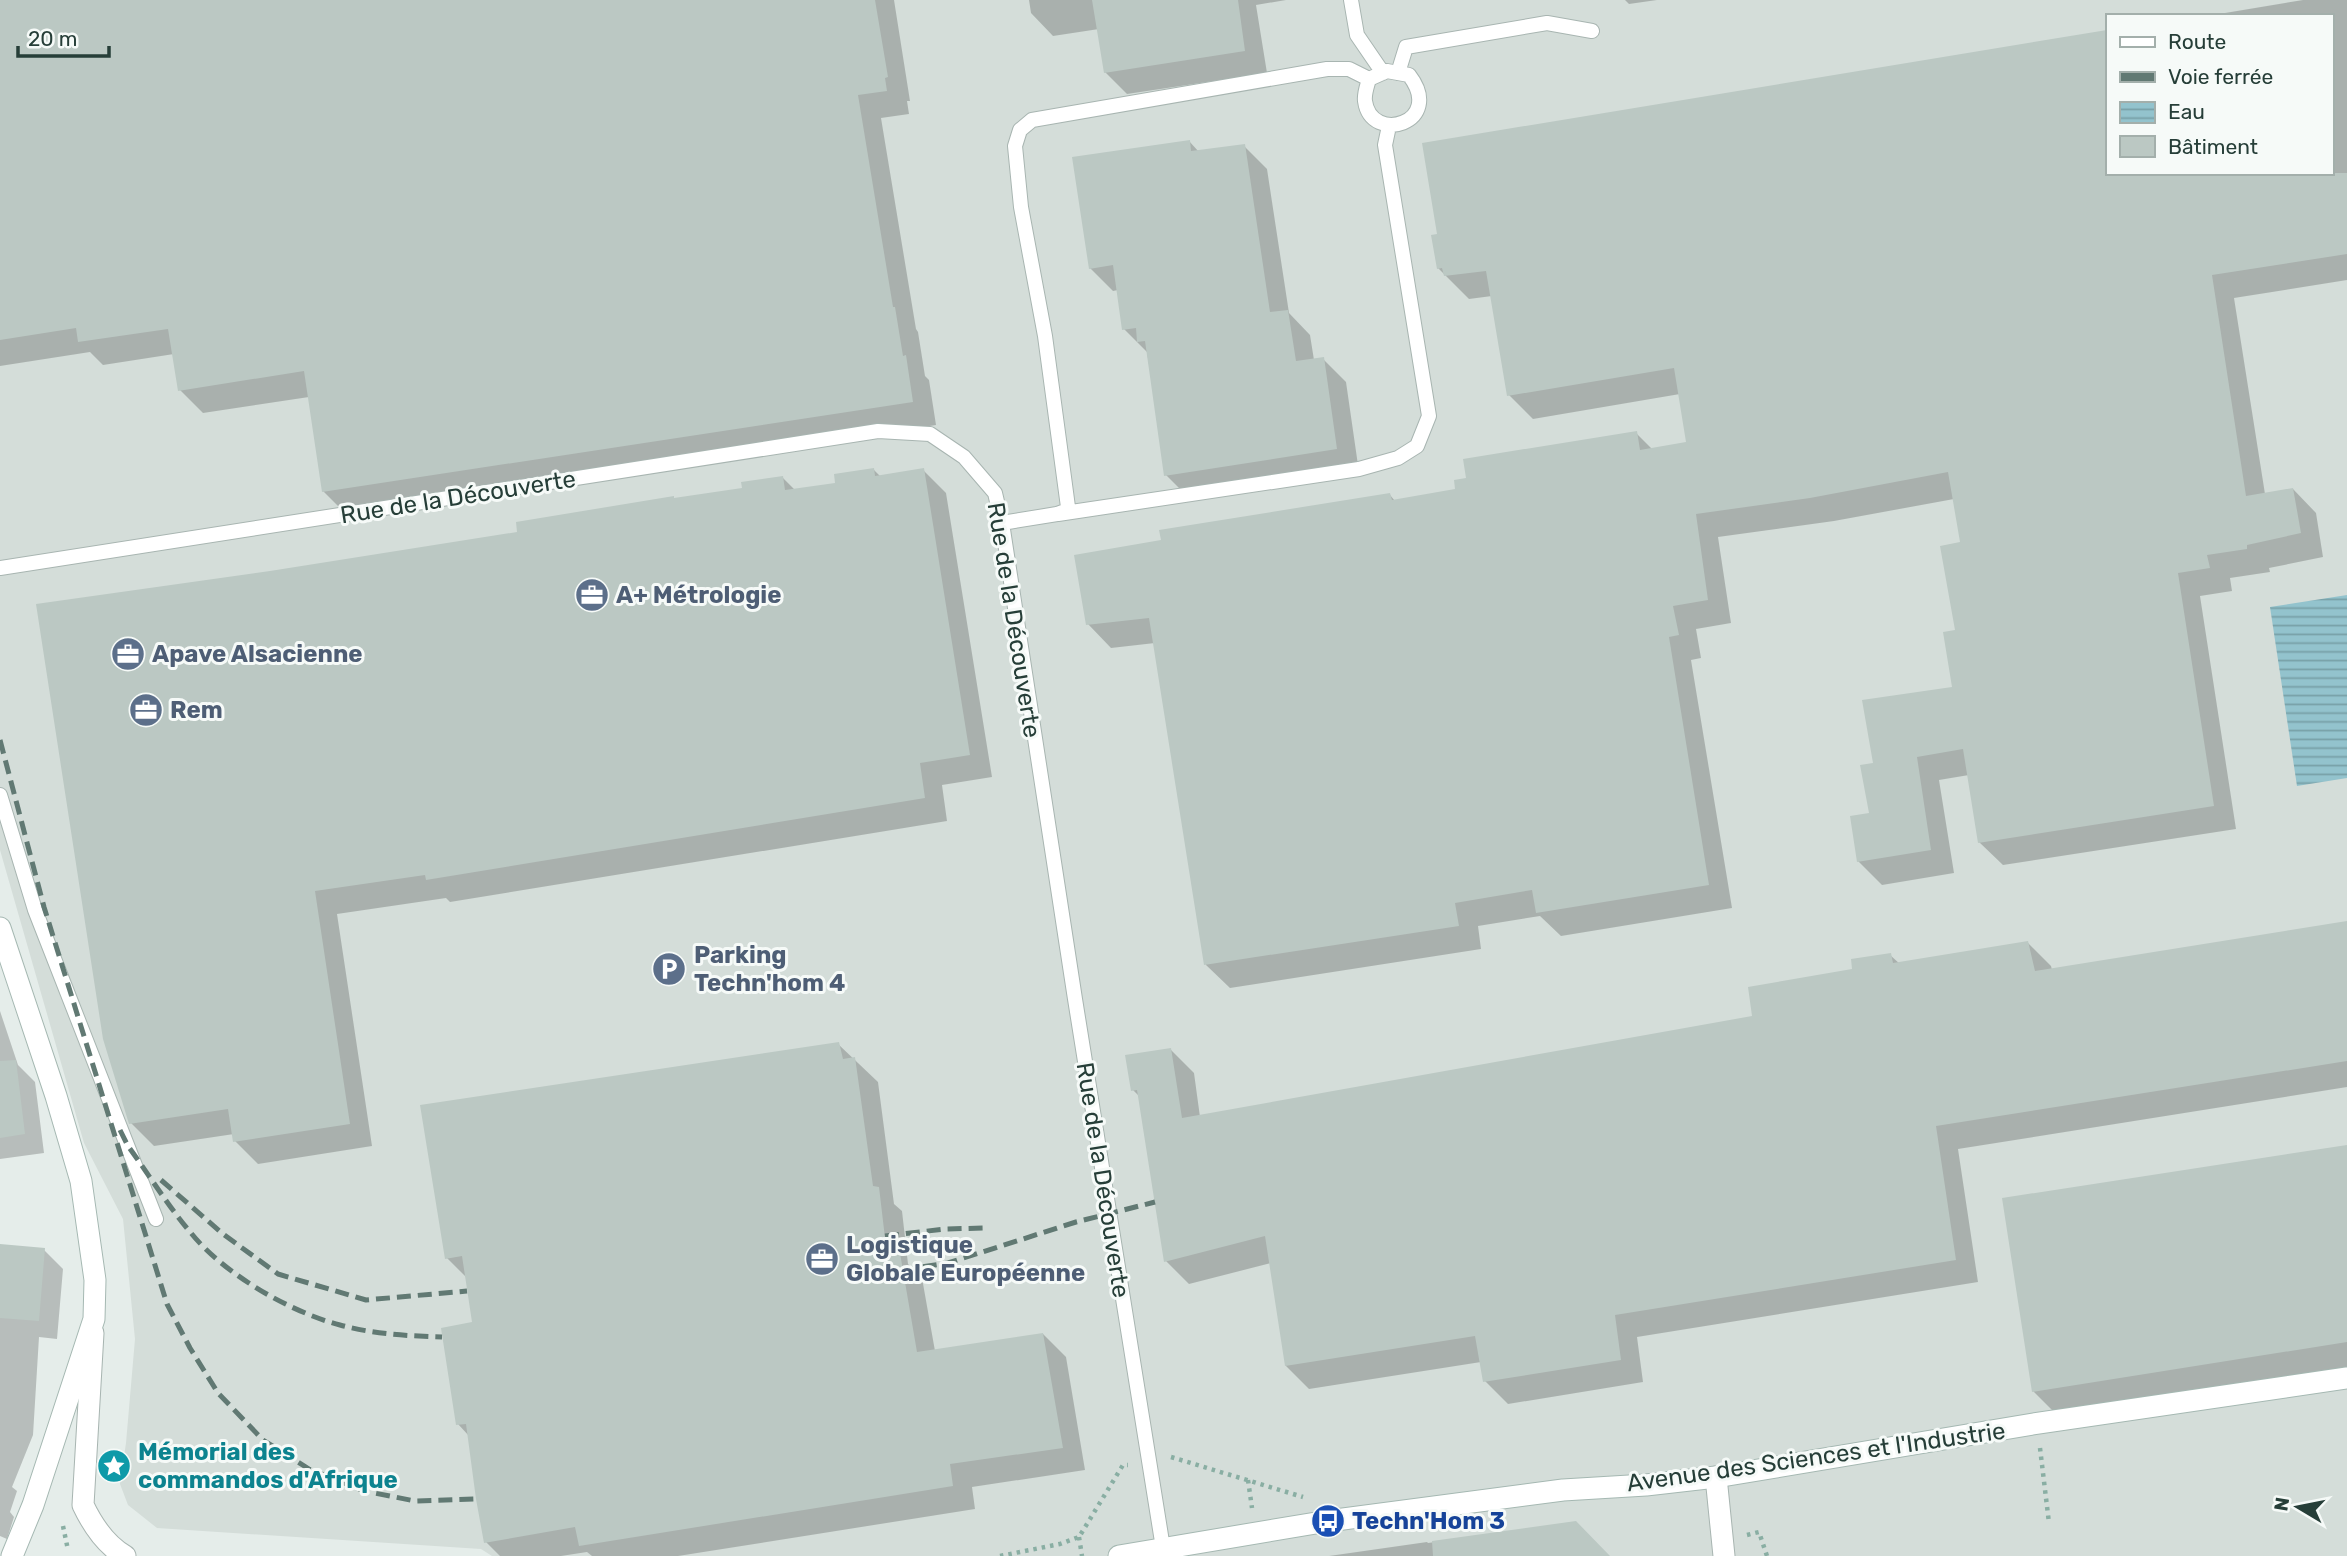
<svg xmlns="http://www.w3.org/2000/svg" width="2347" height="1556" font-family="Rubik,sans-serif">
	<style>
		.built { fill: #d4ddd9; fill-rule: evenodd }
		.water { fill: url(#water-rules) }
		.shadow { fill: #0003 }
		.building { fill: #bbc8c3 }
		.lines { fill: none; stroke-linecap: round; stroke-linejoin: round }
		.lane-casing { stroke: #a8b5b1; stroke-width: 16 }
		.street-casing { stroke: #a8b5b1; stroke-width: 23 }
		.secondary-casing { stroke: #a5b8b2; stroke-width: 23 }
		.path { stroke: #89aea3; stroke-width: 4.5; stroke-dasharray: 3.5 5; stroke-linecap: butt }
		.lane { stroke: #fff; stroke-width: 14 }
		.street { stroke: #fff; stroke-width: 21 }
		.secondary { stroke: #fff; stroke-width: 21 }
		.rail { stroke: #617973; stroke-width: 5; stroke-dasharray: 14 7; stroke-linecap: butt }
		.labels { text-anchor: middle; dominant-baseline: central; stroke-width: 6; stroke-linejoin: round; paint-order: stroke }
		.street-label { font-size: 24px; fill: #263e38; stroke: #f6faf8 }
		.service-label { font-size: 24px; font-weight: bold; fill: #4e5e75; stroke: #f6faf8; text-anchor: start }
		.culture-label { font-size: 24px; font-weight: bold; fill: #0d838f; stroke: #f6faf8; text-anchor: start }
		.transit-label { font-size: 24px; font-weight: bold; fill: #164399; stroke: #f6faf8; text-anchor: start }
	</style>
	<defs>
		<pattern id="water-rules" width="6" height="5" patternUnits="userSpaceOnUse" patternTransform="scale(1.75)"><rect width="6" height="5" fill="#93c3cd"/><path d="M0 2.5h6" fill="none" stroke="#78a0a7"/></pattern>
	</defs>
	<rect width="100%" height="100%" fill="#e5edea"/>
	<path class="built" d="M0,0h2347v1556h-1855l-11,-7 -324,-21 -29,-23 -8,-21 6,-41 9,-104 -12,-120 -39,-76 -84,-293zM2107,16h224v157h-224z"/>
	<path class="water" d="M2347,595v183l-50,8 -27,-179z"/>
	<path class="shadow" d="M0,0h894l16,101h-3l2,13 -28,4 35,211 2,3 7,44 4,4 7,45 -589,90 -24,-24 -14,-94 -106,16 -23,-23 -6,-36 -71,11 -13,-13 -90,14z
		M1029,0h257l-30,5 11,68 -140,21 -22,-22 -6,-43 -46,7 -22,-23z
		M1625,0h32l-28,4z
		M2303,0h44v280l-113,18 31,196 28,-5 23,24 7,44 -54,11 1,4 -40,6 2,13 -32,5 36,233 -233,36 -24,-23 -10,-67 -30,5 15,93 -72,12 -24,-24 13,-47 4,-49 79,-77 8,-145 -8,-44 -120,22 -116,16 13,86 -35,6 5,29 -10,2 41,248 -171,28 -21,-20 -62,10 3,23 -251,39 -24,-23 -51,-322 -44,5 -23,-24 302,-129 5,6 62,-11 179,-57 17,17 35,-6 -8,-50 -147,25 -24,-24 -17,-99 -23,3 -31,-31 1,-32 -15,-92 683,-112v141h224v-157h-124z
		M1189,141l10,11 45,-6 23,23 22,144 21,22 4,25 9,-1 23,23 13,90 -170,26 -23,-23 -19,-123 -23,-23 -6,-39 -5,1 -23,-23z
		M874,470l7,7 42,-7 23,23 46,284 -50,8 5,36 -497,81 -4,-4 -109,16 35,232 -114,18 -23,-23 -1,-7 -80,12 -23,-23 139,-550 249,-39 156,-35 70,-10 37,-12 13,13 42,-6z
		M2347,923v164l-389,62 20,133 -341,55 6,45 -135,22 -23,-23 -4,-19 -172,27 -23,-23 -15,-103 -82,21 -23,-23 -26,-164 -7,-7 38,-40 23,23 6,44 554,-99 136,-63 10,9 128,-21 23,23 1,4z
		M0,1011l18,54 17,17 9,71 -44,6z
		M838,1044l40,38 16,122 8,7 6,53 14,14 13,73 108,-17 23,23 19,113 -113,17 3,22 -297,47h-86l-5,-4 -26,4h-61l-14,-14 -17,-106 -11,-12 16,-101 -7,-45 -20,-20z
		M2347,1147v230l-283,45 -31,-31z
		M0,1246l44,4 19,19 -6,70 -18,-2 -6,98 -21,52 5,4 -7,21 4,5 -7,22 -7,-3z
		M1575,1523l33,33h-279l98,-14 1,1z"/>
	<path class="building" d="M0,0h875l13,77 -3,1 2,13 -29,4 35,212h2l8,49 3,-1 7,47 -591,90 -18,-121 -126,20 -10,-62 -90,13 -2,-14 -76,12z
		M1092,0h146l7,51 -141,22z
		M2107,30v143h240v81l-135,21 34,221 47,-8 8,45 -54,12v4l-40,6 3,13 -32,5 36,233 -236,37 -15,-94 -46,8 14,93 -74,12 -7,-46 19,-3 -9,-48 13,-2 -11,-63 90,-13 -9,-55 12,-2 -15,-84 20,-4 -12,-70 -138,26 -114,16 12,86 -35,6 6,29 -10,2 40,248 -173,28 -4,-23 -77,13 4,23 -255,39 -55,-347 -63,7 -12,-70 87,-15 -2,-10 231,-37 2,7 63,-11 -1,-9 12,-2 -3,-19 174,-28 3,19 46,-8 -12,-74 -167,28 -21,-125 -42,5 -2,-8 -5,1 -6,-34 6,-1 -15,-91z
		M1190,140l1,11 54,-7 25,168 18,-2 8,51 28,-4 13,92 -173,27 -19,-135 -8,1 -1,-14 -14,2 -9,-65 -24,4 -17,-112z
		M874,468l1,8 49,-8 46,287 -50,8 5,35 -499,82 -1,-5 -110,16 35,233 -117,18 -5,-33 -99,15 -26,-85 -67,-435 234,-33 247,-39 -1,-10 158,-26v2l68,-10 -1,-6 42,-6 2,14 50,-7 -1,-9z
		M2347,921v140l-411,65 20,134 -341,55 6,45 -138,22 -8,-46 -190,30 -20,-130 -101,26 -27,-172 -6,1 -6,-36 46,-7 11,70 570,-102 -4,-29 104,-18 -1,-10 40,-6 2,10 135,-22 7,30z
		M839,1042l4,17 12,-2 18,129 6,1 8,68 13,-2 17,99 126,-19 20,115 -113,16 3,22 -374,60 -4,-19 -91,16 -8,-44 -10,-75 -10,1 -15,-97 31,-6 -10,-66 -17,3 -25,-154z
		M16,1060l9,74 -25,4v-77z
		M2347,1145v197l-315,50 -30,-194z
		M0,1244l45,4 -6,73 -39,-3z
		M1576,1521l34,35h-177l-1,-15z"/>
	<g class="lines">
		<g class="lane-casing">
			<path id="lane" d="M1351,0l6,35 26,38
				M1387,71l22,4c37,48 -38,70 -44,26 -1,-7 2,-15 4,-22z
				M1398,73l8,-26 141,-24 45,8
				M1058,514l301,-45 39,-11 19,-12 12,-30 -44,-271 4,-19
				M1002,523l55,-9 8,-3 3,-4 -23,-171 -24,-129 -6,-61 5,-16 12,-10 295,-51h22l20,10
				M0,568l878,-137 52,3 34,23 31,36 7,30 73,476 88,549
				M0,795l35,115 121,309"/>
		</g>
		<g class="street-casing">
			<path id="street" d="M93,1333l-10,172c9,19 23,40 42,51
				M1716,1477l8,79"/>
		</g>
		<g class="secondary-casing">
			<path id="secondary" d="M0,928l56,168 25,85 14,99 -1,39 -61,186 -21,51
				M1119,1556l209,-35 235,-31 83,-5 70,-8 317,-53 314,-46"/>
		</g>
		<path class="path" d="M2040,1448l9,75
			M1171,1457l132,40
			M1248,1480l4,28
			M63,1526l5,24
			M1747,1535l12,-3 8,24
			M1079,1537l3,19
			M1000,1556l60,-12 19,-7 44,-72h5"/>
		<use href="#lane" class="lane"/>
		<use href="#street" class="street"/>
		<use href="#secondary" class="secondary"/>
		<path class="rail" d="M0,740l44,167 123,397 23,44 28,45 45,47 46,29 55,22 51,10 61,-2
			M120,1130l8,16c21,29 40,60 63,87 33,41 99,79 149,92 33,9 69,11 102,12
			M161,1180l62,54 55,40 88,26 101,-9
			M885,1236l60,-7 42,-1
			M902,1270l46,-7 128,-41 79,-20"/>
	</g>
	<defs>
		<g id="office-disc" transform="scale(1.75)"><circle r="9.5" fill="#5c6f8a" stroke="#f6faf8"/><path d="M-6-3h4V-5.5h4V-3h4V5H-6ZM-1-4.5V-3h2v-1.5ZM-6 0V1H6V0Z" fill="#fff"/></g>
		<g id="parking-disc" transform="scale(1.75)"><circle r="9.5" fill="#5c6f8a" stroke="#f6faf8"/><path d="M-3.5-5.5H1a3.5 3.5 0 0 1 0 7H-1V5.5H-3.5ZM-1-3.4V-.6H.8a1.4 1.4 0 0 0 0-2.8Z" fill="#fff"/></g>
		<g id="sight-disc" transform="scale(1.75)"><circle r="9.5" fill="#0f9aa8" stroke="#f6faf8"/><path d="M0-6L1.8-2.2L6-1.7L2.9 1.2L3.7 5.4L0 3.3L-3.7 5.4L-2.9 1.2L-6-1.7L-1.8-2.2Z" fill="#fff"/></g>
		<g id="bus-disc" transform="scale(1.75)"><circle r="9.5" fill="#1a4fb4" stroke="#f6faf8"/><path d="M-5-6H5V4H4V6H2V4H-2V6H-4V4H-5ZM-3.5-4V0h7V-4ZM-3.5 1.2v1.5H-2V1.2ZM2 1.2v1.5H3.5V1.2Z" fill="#fff"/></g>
	</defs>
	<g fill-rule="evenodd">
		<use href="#office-disc" x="592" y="595"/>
		<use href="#office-disc" x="128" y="654"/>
		<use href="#office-disc" x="146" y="710"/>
		<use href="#parking-disc" x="669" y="969"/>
		<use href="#office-disc" x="822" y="1259"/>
		<use href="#sight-disc" x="114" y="1466"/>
		<use href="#bus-disc" x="1328" y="1521"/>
	</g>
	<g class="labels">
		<g class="street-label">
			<text transform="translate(458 497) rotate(-9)">Rue de la Découverte</text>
			<text transform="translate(1014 620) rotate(81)">Rue de la Découverte</text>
			<text transform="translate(1103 1180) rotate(81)">Rue de la Découverte</text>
			<text transform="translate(1816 1457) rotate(-8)">Avenue des Sciences et l'Industrie</text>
		</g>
		<g class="service-label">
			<text x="616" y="595">A+ Métrologie</text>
			<text x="152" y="654">Apave Alsacienne</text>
			<text x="170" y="710">Rem</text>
			<text x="694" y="955">Parking<tspan x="694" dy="28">Techn'hom 4</tspan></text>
			<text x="846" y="1245">Logistique<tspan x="846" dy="28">Globale Européenne</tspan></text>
		</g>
		<g class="culture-label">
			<text x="138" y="1452">Mémorial des<tspan x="138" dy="28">commandos d'Afrique</tspan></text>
		</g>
		<g class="transit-label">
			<text x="1352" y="1521">Techn'Hom 3</text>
		</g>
	</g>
	<rect x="2106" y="14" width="228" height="161" fill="#f6faf8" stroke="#a3afab" stroke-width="2"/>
	<rect x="2120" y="37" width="35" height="10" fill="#ffffff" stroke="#a3afab" stroke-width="2"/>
	<text x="2168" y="49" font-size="21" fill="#263e38">Route</text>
	<rect x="2120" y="72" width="35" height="10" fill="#617973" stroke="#a3afab" stroke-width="2"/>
	<text x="2168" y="84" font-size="21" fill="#263e38">Voie ferrée</text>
	<rect x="2120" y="102" width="35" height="21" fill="url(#water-rules)" stroke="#a3afab" stroke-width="2"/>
	<text x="2168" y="119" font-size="21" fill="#263e38">Eau</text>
	<rect x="2120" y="136" width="35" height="21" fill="#bbc8c3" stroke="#a3afab" stroke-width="2"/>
	<text x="2168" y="154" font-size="21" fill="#263e38">Bâtiment</text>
	<g transform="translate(2298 1507) rotate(280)" stroke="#f6faf8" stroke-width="5" paint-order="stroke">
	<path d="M0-5L12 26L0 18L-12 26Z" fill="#263e38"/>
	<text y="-10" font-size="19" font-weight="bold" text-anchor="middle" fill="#263e38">N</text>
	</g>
	<path d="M18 46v10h91v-10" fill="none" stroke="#263e38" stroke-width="3.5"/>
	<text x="28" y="46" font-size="21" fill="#263e38" stroke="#f6faf8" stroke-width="5" paint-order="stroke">20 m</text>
</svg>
